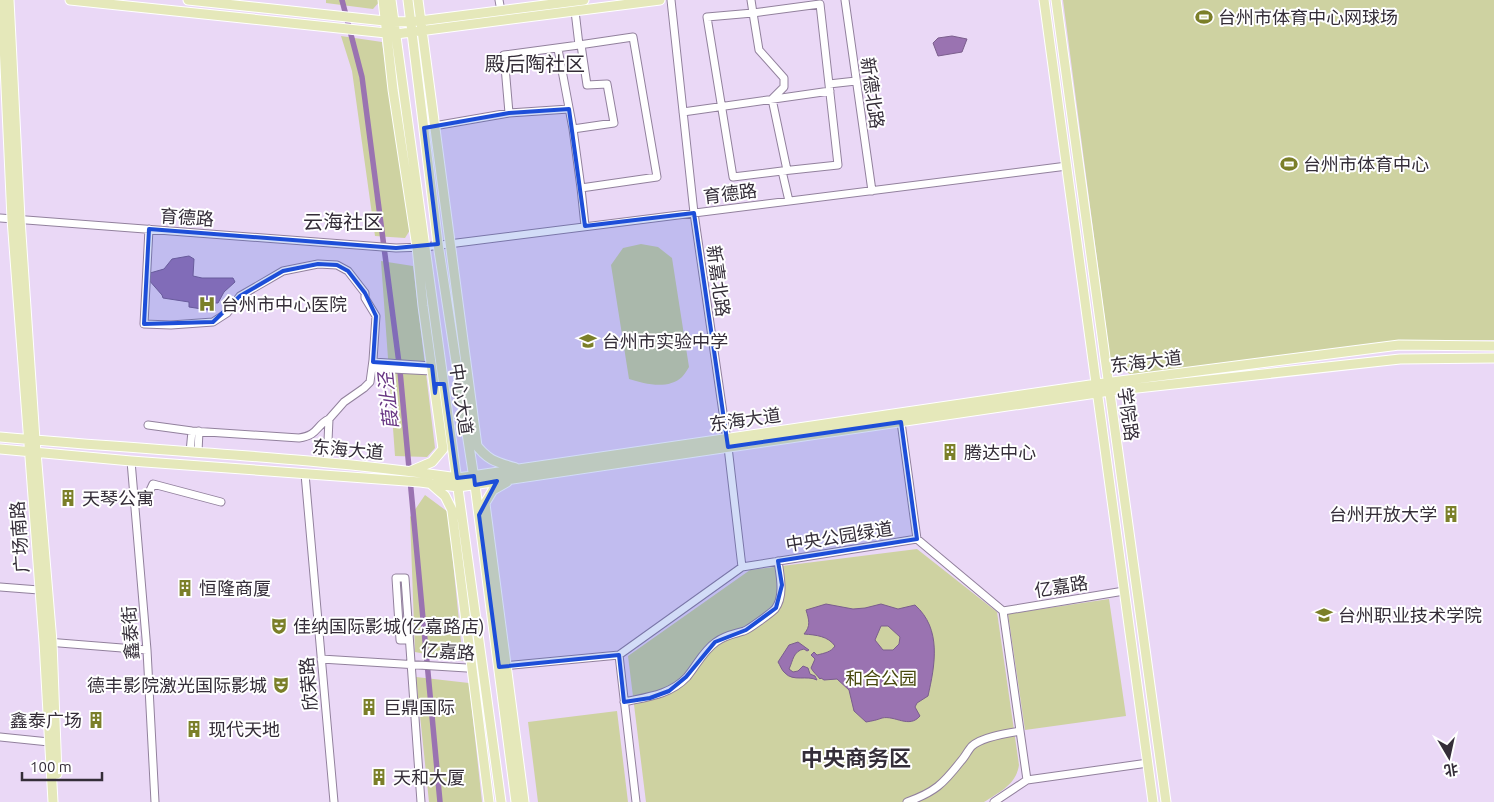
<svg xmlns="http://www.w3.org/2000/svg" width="1494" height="802" font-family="Ubuntu,'Noto Sans SC',sans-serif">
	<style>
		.green { fill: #ced2a1 }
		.water { fill: #9a73b1; stroke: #7b5e8d; fill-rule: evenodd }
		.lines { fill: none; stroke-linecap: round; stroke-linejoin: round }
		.canal { stroke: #9a73b1; stroke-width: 5.5 }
		.minor-casing { stroke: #92819d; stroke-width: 9 }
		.major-casing { stroke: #fff; stroke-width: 11 }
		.minor { stroke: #fff; stroke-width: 7 }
		.major { stroke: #e5e8ba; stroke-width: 9 }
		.marked { fill: #1d4ed8; fill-opacity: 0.2; stroke: #1d4ed8; stroke-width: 4; stroke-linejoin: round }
		.labels { text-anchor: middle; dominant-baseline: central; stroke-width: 4; stroke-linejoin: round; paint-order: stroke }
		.poi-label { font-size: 18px; fill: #342d38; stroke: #fff; text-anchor: start }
		.street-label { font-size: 18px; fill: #342d38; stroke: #fff }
		.park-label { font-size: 18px; fill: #484a0e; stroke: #fff }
		.water-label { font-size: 19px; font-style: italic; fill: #693784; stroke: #fff }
		.quarter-label { font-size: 20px; fill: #342d38; stroke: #fff }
		.district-label { font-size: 22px; font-weight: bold; fill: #342d38; stroke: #fff }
	</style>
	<rect width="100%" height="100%" fill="#ead8f6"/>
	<path class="green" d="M326,0h53l1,1 -7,8 -47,-6z
		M1063,0h431v340l-110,2 -252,34 -22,-18z
		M341,36l41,6 28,188 -5,8 -30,-2 -23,-165z
		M641,244l17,3 14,11 17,109c-2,3 -4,7 -7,10 -14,13 -37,7 -53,2l-18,-114 12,-17z
		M381,261l32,5 22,182 -8,9 -32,-1z
		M425,495l23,17 15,149 -48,-9 -5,-135z
		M917,549l80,63 22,153c-3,20 -20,27 -35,37h-338l-18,-146 122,-86z
		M1109,599l17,117 -101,14 -17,-116z
		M416,677l53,6 13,119h-53z
		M617,711l11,91h-90l-10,-80z"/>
	<path class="water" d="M952,36l15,3 -5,13 -24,4 -5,-13 5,-5z
		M189,256l5,3 -1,17 9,2h31l2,4 -11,10 -6,11h-3v8l-26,-4v-5l-26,-4 -1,-3 -14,-16 2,-6 14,-4 8,-10z
		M826,604l27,5 12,-1 16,-4 17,5 17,-4c27,24 20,60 13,91l-11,7 -2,4 5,9c-11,13 -25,-1 -38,2 -5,2 -10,3 -16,4l-12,-11 -5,-21 -12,-11 -13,1 -3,-2 -1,1c-3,-4 -7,-7 -9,-11l4,-9 -4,-4 3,-3 3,3c8,-2 14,-3 18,-9 -7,-10 -19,-11 -31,-12 7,-8 5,-14 2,-24zM881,626h7l12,11 -1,7 -6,6h-10l-8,-10z
		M798,642l11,8 -2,1 -3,-2c-11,2 -11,12 -15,20l4,3 5,-1 5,-5 5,2 2,6 5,2 2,4c-10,-5 -24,2 -32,-7 -3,-2 -5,-8 -7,-11l11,-17z"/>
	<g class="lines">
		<path class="canal" d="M342,0l20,77 38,294 40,431"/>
		<g class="minor-casing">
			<path id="minor" d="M499,0l2,11
				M671,0l23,213 34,234 14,120
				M751,0l2,13 67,-9 18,161 -56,6 7,30
				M845,0l27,191
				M575,11l4,34 54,-8 24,140 -76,11 4,38
				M581,45l6,40 20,-1 7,39 -41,6 8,59
				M558,49l15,80
				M829,84l27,-3
				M683,112l147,-21
				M509,113l-5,-58 75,-10
				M434,126l75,-13 60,-4
				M782,171l-49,6 -26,-160 46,-4 6,37 25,28v9l-12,12 15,71
				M0,218l396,30 29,-1 642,-81
				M149,229l-5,95 27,1 42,-3 14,-9 13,-17 43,-25 35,-7 19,1 11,6 17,22v5l11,18 -3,44 -3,22 -6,6 -20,14 -15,17 -2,44
				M373,362l59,4
				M372,368l60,3
				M901,422l16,117
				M148,425l44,6 107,7c20,-3 16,-12 30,-19
				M190,452l2,-21
				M198,452l1,-21
				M131,461l16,189 8,152
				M305,474l29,328
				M134,501l12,-2 7,-15 68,18
				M0,587l39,3
				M1003,611l121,-20
				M409,640h-9l-4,-62h9l16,224
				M47,642l100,8
				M321,659l162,10
				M502,666l117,-11
				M624,702c23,-5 46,-7 63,-25 10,-12 16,-26 29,-35 9,-7 18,-8 28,-11 4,-1 27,-18 31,-22 10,-13 5,-34 3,-48
				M0,737l49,5
				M1027,780l121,-17
				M636,802l-17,-147 123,-88 175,-28 86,72 24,169 -33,22
				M907,802c28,-10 36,-18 54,-41 4,-4 7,-11 11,-15 9,-9 36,-13 48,-15"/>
		</g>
		<g class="major-casing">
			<path id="major" d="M2,0l10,219 32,423 9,160
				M9,0l11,219 15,221 17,202 5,132
				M70,0l326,34 264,-34
				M188,0l206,22 26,-1 164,-21
				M383,0l10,90 24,157 6,59 20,143 -11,13 -21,9
				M391,0l110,802
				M408,0l30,244 37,241 41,317
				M418,0l59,446
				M1044,0l109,802
				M1056,0l110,802
				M0,437c152,14 306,19 458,41l639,-94 302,-39 95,1
				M474,442c13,18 21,20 42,26
				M0,449l131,12 289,21 38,5 652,-96 290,-32 94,-1
				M430,483l15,13 10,20
				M485,504l39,298
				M482,508l11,-18 14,-8
				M452,511l37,291"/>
		</g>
		<use href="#minor" class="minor"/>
		<use href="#major" class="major"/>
	</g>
	<path class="marked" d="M569,109l16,117 109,-13 34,234 173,-25 16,117 -139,22 4,24 -6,23 -30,22 -31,12 -29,35 -17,14 -19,7 -26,4 -5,-47 -120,12 -20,-152 18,-34 -22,4 -1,-9 -17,2 -13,-94h-8l-1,9 -3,-27 -59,-4 3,-46 -11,-23 -17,-22 -11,-6 -19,-1 -35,7 -43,25 -27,26 -69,2 5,-95 247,19 42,-4 -14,-116 85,-15z"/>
	<defs>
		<g id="stadium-bare" transform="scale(1.35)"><path d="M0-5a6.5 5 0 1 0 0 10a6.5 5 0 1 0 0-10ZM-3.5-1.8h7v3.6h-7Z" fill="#7b7f29" stroke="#fff" stroke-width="2.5" paint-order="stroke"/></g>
		<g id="hospital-bare" transform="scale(1.35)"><path d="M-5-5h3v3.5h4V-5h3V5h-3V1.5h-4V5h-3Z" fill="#7b7f29" stroke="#fff" stroke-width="2.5" paint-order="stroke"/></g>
		<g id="school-bare" transform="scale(1.35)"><path d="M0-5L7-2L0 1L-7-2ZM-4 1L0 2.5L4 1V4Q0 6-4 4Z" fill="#7b7f29" stroke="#fff" stroke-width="2.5" paint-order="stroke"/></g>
		<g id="building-bare" transform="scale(1.35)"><path d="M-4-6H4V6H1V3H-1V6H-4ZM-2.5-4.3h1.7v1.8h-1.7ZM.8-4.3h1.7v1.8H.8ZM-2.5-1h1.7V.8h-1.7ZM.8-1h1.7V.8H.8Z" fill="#7b7f29" stroke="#fff" stroke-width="2.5" paint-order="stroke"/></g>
		<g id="university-bare" transform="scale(1.35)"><path d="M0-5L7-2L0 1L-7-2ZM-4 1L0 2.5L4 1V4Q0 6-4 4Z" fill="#7b7f29" stroke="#fff" stroke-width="2.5" paint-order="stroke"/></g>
		<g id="theatre-bare" transform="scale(1.35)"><path d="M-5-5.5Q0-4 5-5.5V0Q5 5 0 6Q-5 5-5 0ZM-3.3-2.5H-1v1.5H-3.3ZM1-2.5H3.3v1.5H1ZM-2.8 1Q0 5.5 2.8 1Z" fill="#7b7f29" stroke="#fff" stroke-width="2.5" paint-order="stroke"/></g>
	</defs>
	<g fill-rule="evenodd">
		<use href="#stadium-bare" x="1204" y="17"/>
		<use href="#stadium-bare" x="1289" y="164"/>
		<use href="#hospital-bare" x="207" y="304"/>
		<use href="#school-bare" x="588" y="341"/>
		<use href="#building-bare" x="950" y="452"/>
		<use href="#building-bare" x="68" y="498"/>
		<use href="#building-bare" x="1451" y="514"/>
		<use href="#building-bare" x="185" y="588"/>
		<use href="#university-bare" x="1324" y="615"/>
		<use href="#theatre-bare" x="279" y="626"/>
		<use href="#theatre-bare" x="281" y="685"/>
		<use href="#building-bare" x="369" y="707"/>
		<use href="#building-bare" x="96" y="720"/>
		<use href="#building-bare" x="194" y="729"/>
		<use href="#building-bare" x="379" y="777"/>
	</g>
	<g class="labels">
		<g class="poi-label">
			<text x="1218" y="17">台州市体育中心网球场</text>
			<text x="1303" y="164">台州市体育中心</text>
			<text x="221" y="304">台州市中心医院</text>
			<text x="602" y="341">台州市实验中学</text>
			<text x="964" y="452">腾达中心</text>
			<text x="82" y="498">天琴公寓</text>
			<text x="1437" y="514" text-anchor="end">台州开放大学</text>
			<text x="199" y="588">恒隆商厦</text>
			<text x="1338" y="615">台州职业技术学院</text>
			<text x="293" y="626">佳纳国际影城(亿嘉路店)</text>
			<text x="267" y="685" text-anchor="end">德丰影院激光国际影城</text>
			<text x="383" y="707">巨鼎国际</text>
			<text x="82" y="720" text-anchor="end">鑫泰广场</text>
			<text x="208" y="729">现代天地</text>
			<text x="393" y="777">天和大厦</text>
		</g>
		<g class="street-label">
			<text transform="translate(873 93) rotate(82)">新德北路</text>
			<text transform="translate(730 193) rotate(-7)">育德路</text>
			<text transform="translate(187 217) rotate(4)">育德路</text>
			<text transform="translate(719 281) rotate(82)">新嘉北路</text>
			<text transform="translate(1146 361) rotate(-7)">东海大道</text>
			<text transform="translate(462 399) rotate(82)">中心大道</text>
			<text transform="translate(1129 414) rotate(82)">学院路</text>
			<text transform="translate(745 419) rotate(-8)">东海大道</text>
			<text transform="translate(348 449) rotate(5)">东海大道</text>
			<text transform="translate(839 536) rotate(-9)">中央公园绿道</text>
			<text transform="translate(19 537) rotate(-94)">广场南路</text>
			<text transform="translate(1061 586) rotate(-9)">亿嘉路</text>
			<text transform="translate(130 633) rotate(-94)">鑫泰街</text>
			<text transform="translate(448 651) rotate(4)">亿嘉路</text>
			<text transform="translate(308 684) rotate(-95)">欣荣路</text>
		</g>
		<g class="park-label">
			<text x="881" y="678">和合公园</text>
		</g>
		<g class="water-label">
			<text transform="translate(388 401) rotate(-96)">葭沚泾</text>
		</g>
		<g class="quarter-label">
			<text x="535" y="63">殿后陶社区</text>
			<text x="343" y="221">云海社区</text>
		</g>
		<g class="district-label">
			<text x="856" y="757">中央商务区</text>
		</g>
	</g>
	<g transform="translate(1449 757) rotate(171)" stroke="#ffffff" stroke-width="4" paint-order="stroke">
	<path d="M0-4L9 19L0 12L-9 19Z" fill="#342d38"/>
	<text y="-8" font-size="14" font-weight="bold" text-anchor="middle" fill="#342d38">北</text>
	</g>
	<path d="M22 772v8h80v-8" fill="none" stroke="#342d38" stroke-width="2.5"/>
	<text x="30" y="772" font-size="15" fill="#342d38" stroke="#ffffff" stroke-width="4" paint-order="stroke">100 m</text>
</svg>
